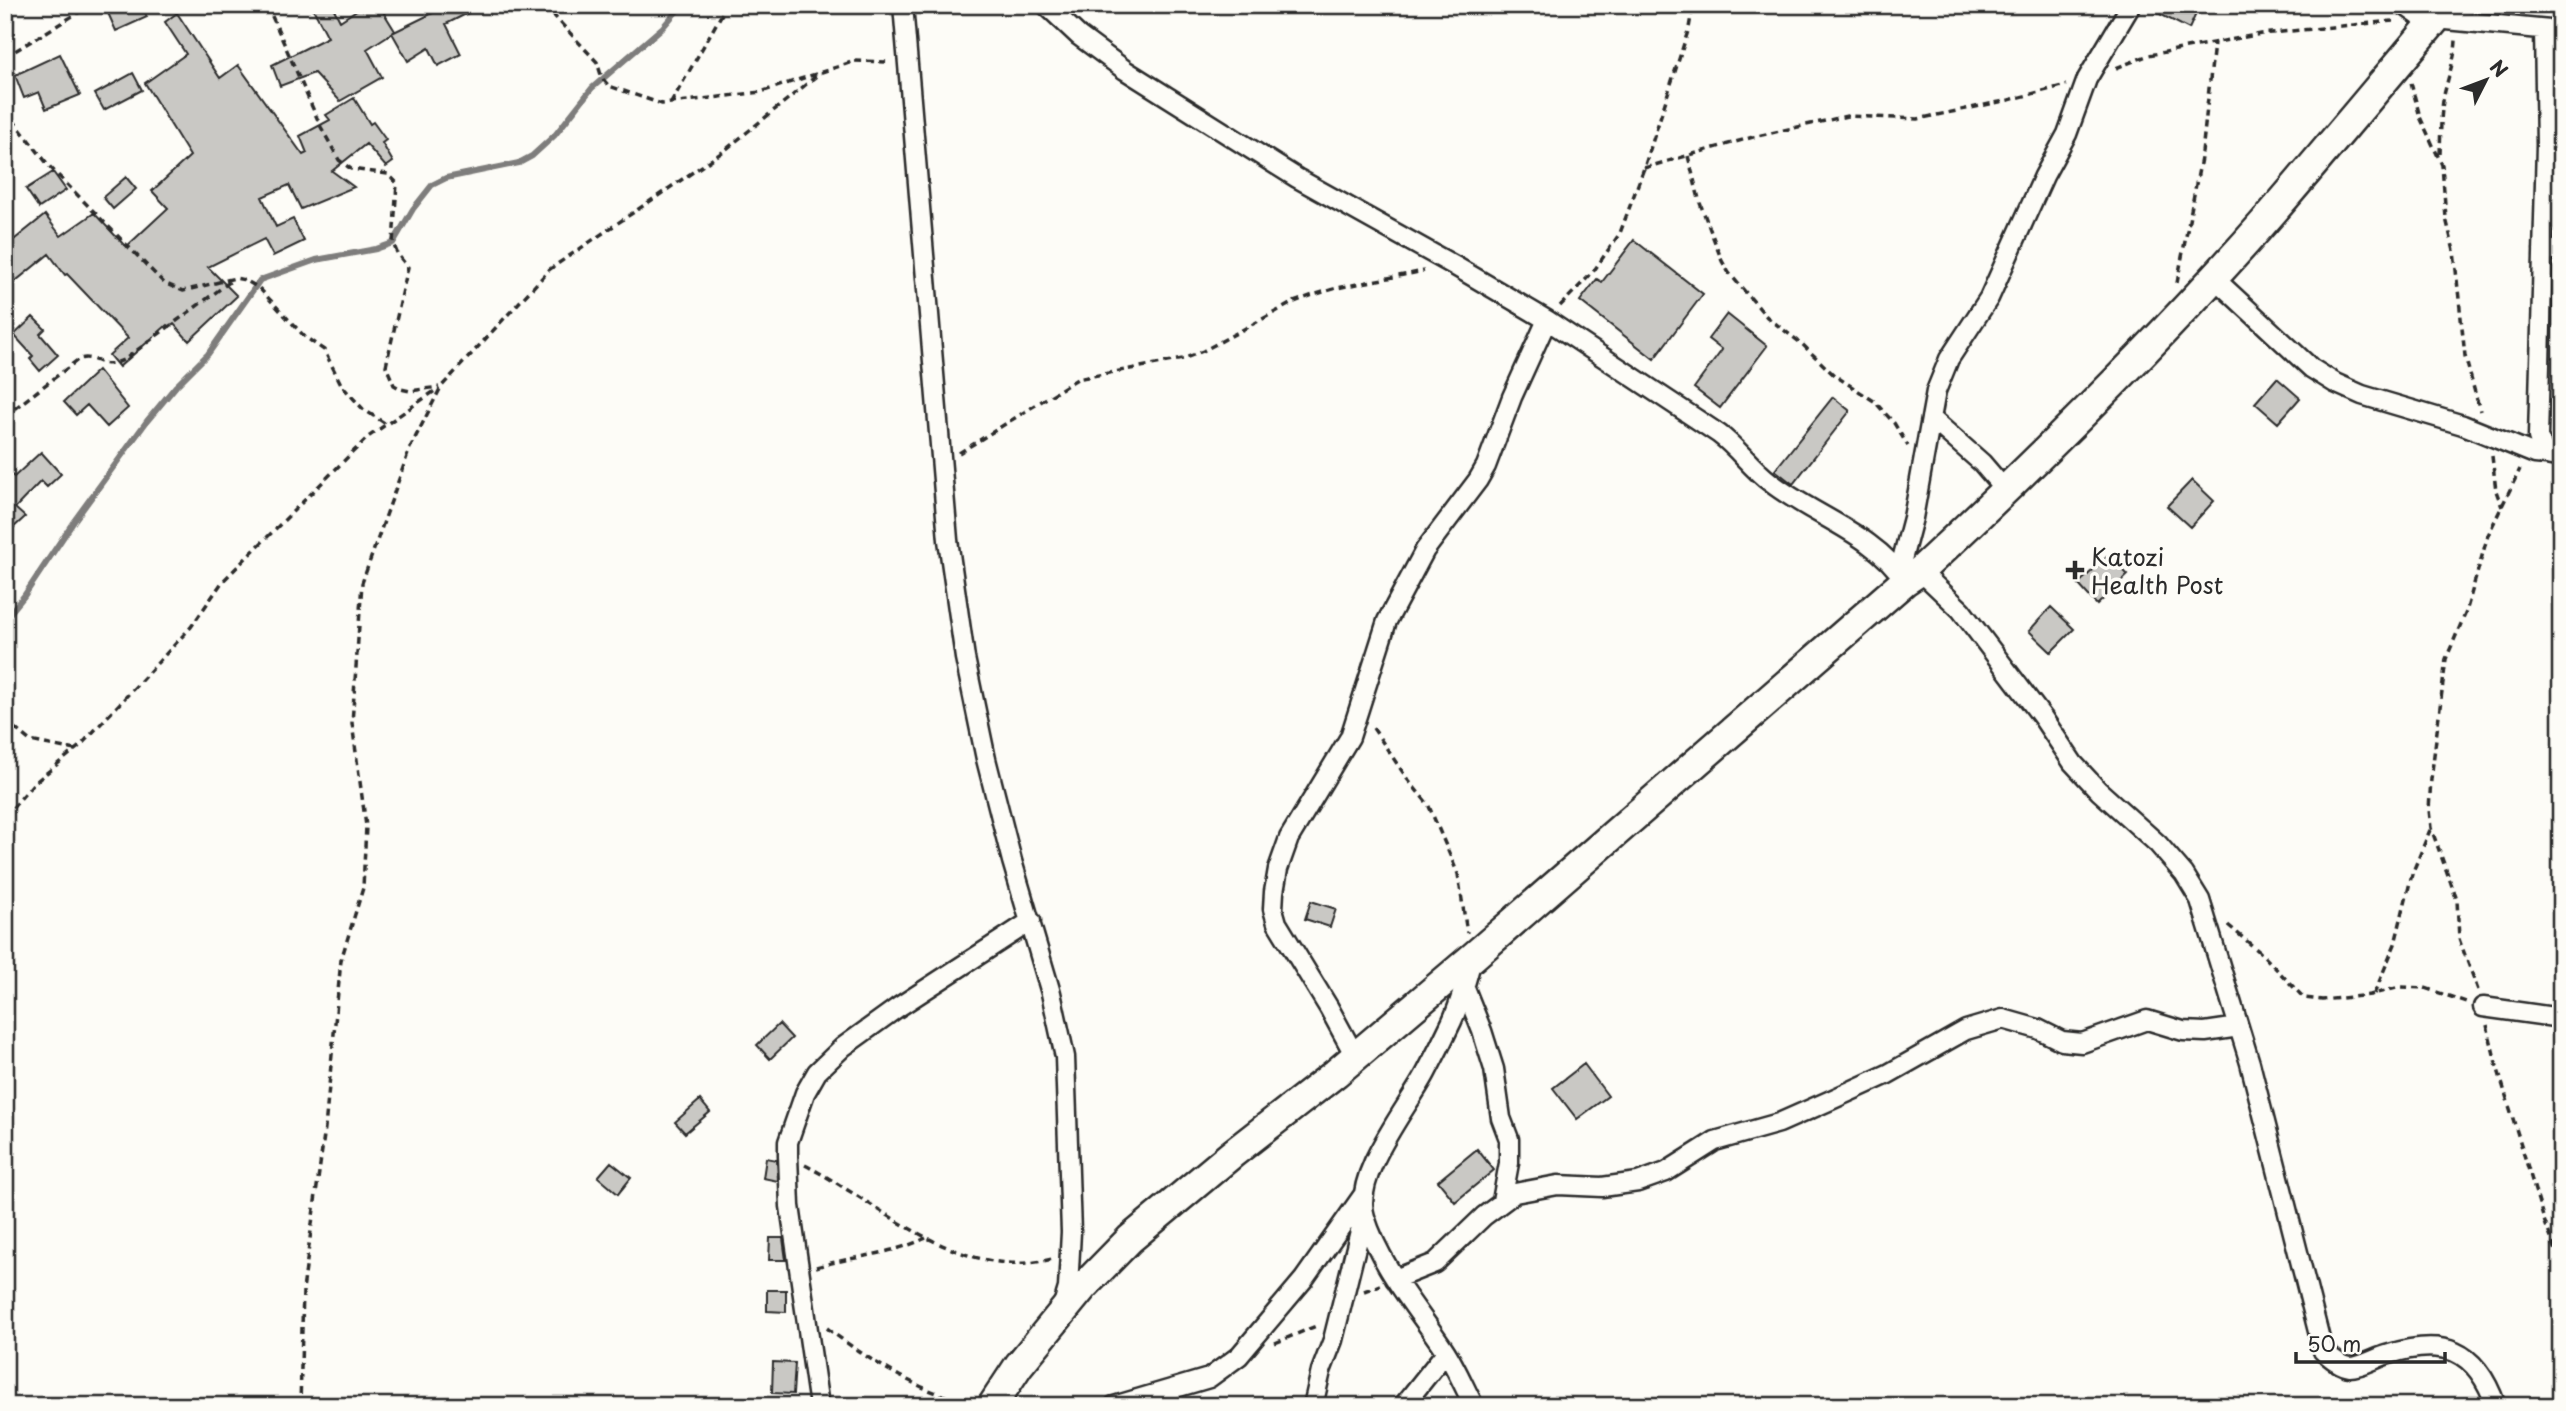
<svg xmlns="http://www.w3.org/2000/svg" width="2566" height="1411" font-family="'Playpen Sans',sans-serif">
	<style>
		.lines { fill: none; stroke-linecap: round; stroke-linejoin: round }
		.stream { stroke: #7e7d7b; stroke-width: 6 }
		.building { fill: #c9c8c4; stroke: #2b2b2b; stroke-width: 2 }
		.street-casing { stroke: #2b2b2b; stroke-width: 23 }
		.primary-casing { stroke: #2b2b2b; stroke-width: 33 }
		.path { stroke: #2b2b2b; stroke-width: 3.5; stroke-dasharray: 7 5; stroke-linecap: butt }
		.street { stroke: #fdfcf7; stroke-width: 18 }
		.primary { stroke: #fdfcf7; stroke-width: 28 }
		.poi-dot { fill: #2b2b2b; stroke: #fdfcf7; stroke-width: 2.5 }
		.labels { text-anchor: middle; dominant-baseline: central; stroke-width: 7; stroke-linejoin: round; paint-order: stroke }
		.poi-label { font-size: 24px; fill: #2b2b2b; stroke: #fdfcf7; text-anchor: start }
	</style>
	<rect width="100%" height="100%" fill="#fdfcf7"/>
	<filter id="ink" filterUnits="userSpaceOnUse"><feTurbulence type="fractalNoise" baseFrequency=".0143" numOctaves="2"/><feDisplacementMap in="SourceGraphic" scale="14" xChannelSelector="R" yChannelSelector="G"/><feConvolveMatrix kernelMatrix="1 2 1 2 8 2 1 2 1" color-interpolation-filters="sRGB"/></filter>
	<g filter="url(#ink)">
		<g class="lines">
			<path class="stream" d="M5,619l19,-23 50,-75 73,-100 29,-35 32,-32 52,-74 56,-20 60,-11 17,-6 20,-34 19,-24 14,-7 73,-15 13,-7 23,-21 37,-47 71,-61 19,-22"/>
		</g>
		<path class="building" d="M126,5h16l5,12 -31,14 -8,-18z
			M311,5h21l8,16 24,-16h15l16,26 -28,18 15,28 -42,24 -26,-28 -34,13 -8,-21 56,-28z
			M449,5h35l-38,19 15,30 -23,12 -9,-18 -21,13 -16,-28z
			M2142,5h58l-11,24z
			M177,13l43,65 18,-13 65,90 4,-2 -7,-17 30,-16 -4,-5 28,-17 16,26 3,-2 13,18 -4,3 11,19 -7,5 -20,-23 -34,27 22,16 -53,22 -12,-24 -27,12 14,30 17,-8 11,22 -31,15 -9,-17 -56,28 29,29 -48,45 -15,-17 -4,3 -3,-2 -48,42 -10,-12 19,-17 -61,-64 -2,1 -16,-21 -37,30 -7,-8v-29l40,-32 16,21 33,-23 32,34 42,-39 -16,-17 38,-35 -45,-73 41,-29 -21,-32z
			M60,54l20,41 -34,14 -7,-17 -15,6 -9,-23z
			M133,73l9,17 -38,20 -9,-16z
			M53,172l13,18 -27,18 -13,-19z
			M126,177l10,12 -23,20 -10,-12z
			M1634,240l69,54 -49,65 -74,-58 17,-22 5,3z
			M1727,314l40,32 -47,62 -26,-20 28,-38 -14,-11z
			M33,317l12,12 -5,5 18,21 -18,16 -10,-12 3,-3 -19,-21z
			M98,370l30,38 -21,19 -20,-22 -11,10 -12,-13z
			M2277,378l23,20 -22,25 -23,-20z
			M1833,397l17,14 -57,73 -18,-14z
			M41,452l20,22 -14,13 -6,-6 -26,27 10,9 -12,11 -8,-8v-51l9,8z
			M2192,480l22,21 -24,26 -23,-21z
			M2109,555l19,20 -31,30 -19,-21z
			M2051,607l23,22 -23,23 -22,-21z
			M1311,901l25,8 -6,18 -25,-8z
			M779,1024l13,14 -22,21 -13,-14z
			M1584,1064l24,32 -31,23 -24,-31z
			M700,1100l10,12 -25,21 -10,-11z
			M1477,1149l17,21 -39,32 -17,-21z
			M766,1158l11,2 1,21 -15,-3z
			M611,1162l20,16 -13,16 -20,-17z
			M770,1238h13l3,22h-17z
			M767,1290h19v22l-19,-1z
			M773,1362l22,1 -2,31 -21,-1z"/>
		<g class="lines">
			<g class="street-casing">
				<path id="street" d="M903,5l45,535 17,118 21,101 26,102 39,132 14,64 6,175 -3,56 -5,17
					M1046,5l33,31 46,34 172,108 158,88 92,54 172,114c19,14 32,34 51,48 43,34 105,52 135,99
					M2404,5l21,15
					M2436,19l125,12
					M2544,31l2,114 -8,292 8,18 15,3
					M2543,250h18
					M2213,277l98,91 24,15 27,12 101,30 72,29 11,1
					M1931,418l51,45 24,28
					M1899,571l14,-53 23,-127 13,-32 40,-61 55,-122 23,-42 20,-55 44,-74
					M1920,571l41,39 82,108 30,45 26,28 59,53 26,30 16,26 50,163 73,288c7,6 17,15 27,16 11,0 26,-9 36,-12 57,-18 90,-7 110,51
					M1472,960c-6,20 -11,42 -20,61 -8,17 -17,35 -26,52 -19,36 -74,102 -61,144 15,49 51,90 79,132 12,18 20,38 30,57
					M1464,986l18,45 12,38 7,49 8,21v24l-7,38
					M2483,1007l78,11
					M1355,1056l-26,-48 -52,-85 -4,-14 1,-17 4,-23 11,-31 61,-101 37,-116 38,-71 53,-70 8,-14 26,-69 35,-77
					M1395,1279l40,-16 49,-47 31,-23 43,-8 44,2 36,-5 28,-10 49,-31 64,-18 52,-23 57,-26 78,-44 37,-11 35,10 24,12 20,2 65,-23 36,11 22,1 34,-5
					M819,1406l-29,-200 -2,-50v-14l17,-49 12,-21 26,-25 54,-39 134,-87
					M1114,1406l95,-28 30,-22 65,-77 60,-85
					M1313,1406l8,-35 12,-31 31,-125
					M1403,1406l43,-54"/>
			</g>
			<g class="primary-casing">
				<path id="primary" d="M992,1406l27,-41 64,-78 47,-48 102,-85 104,-81 138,-117 431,-375 15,-10c122,-114 242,-232 352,-358 55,-64 109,-129 164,-194l9,-14"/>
			</g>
			<path class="path" d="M267,5l54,122 18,33 12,9 37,5 9,9 -4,60 5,12 10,12 -22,99 8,19 7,4 9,2 29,-4
				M544,5l53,57 5,16 7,8 53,18 99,-12 94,-31 34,1
				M5,57l86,-52
				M2116,68l33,-13 112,-21 132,-13
				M2411,83l9,34 22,48 4,53 8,33 11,105 15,55
				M671,103l56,-98
				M5,110l45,57 114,116 19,8 52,-13 10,2 14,8 46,49 19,13 18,36 21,23 23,15
				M2440,154c1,-22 0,-46 6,-67 4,-17 10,-32 10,-49
				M1688,156l12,47 22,58 7,12 38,44 35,27 32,31 40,26 20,22 14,23
				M1644,168l109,-31 94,-21 71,3 91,-19 57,-15
				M2177,283l25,-130 12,-110
				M1560,306l33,-34 27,-39 24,-65 45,-140 4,-23
				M5,416l74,-57c19,-5 21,13 46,0l106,-78
				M959,453l118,-74 106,-20 20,-8 91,-49 19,-7 24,-7 87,-17
				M2492,456l4,35 6,16
				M5,720l25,21 45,9
				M1373,728l35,52 20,24 30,70 9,59
				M5,817l28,-33 48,-39 110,-118 32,-46 145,-144 71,-49
				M2228,925l33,28 43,45 18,2 48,-5 30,-8 25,1 41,14
				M2478,990l-19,-51 -2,-39 -26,-72 -2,-18 2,-31 15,-120 20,-47 22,-77 32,-66
				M2374,994l21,-50 17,-70 18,-44
				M2487,1025l9,38 48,157 17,44
				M805,1165c77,40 155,117 247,94
				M816,1267c38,-11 74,-12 110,-29
				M1364,1291l16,-6
				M827,1328c42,33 90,62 143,76
				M1275,1343l41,-17
				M300,1406l3,-116 22,-162 16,-168 22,-72 3,-62 -14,-103 10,-140 48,-135 31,-61 109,-118 174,-118 96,-78"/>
			<use href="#street" class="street"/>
			<use href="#primary" class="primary"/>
		</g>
	</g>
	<path class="poi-dot" d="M2071.5 559.5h7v7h7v7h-7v7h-7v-7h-7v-7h7z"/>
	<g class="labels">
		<g class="poi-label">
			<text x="2091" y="556">Katozi<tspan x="2091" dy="28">Health Post</tspan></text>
		</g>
	</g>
	<rect width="2566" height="1411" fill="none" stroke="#fdfcf7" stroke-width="28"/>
	<rect x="14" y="14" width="2538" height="1383" fill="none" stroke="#2b2b2b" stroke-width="2.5" filter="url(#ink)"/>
	<g transform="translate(2486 80) rotate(48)" stroke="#fdfcf7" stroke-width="5" paint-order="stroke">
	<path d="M0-5L12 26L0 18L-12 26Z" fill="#2b2b2b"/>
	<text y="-10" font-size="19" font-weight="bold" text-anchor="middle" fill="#2b2b2b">N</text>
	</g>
	<path d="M2296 1352v10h149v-10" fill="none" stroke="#2b2b2b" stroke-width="3.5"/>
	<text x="2307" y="1352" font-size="21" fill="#2b2b2b" stroke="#fdfcf7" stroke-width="5" paint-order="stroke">50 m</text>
</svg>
